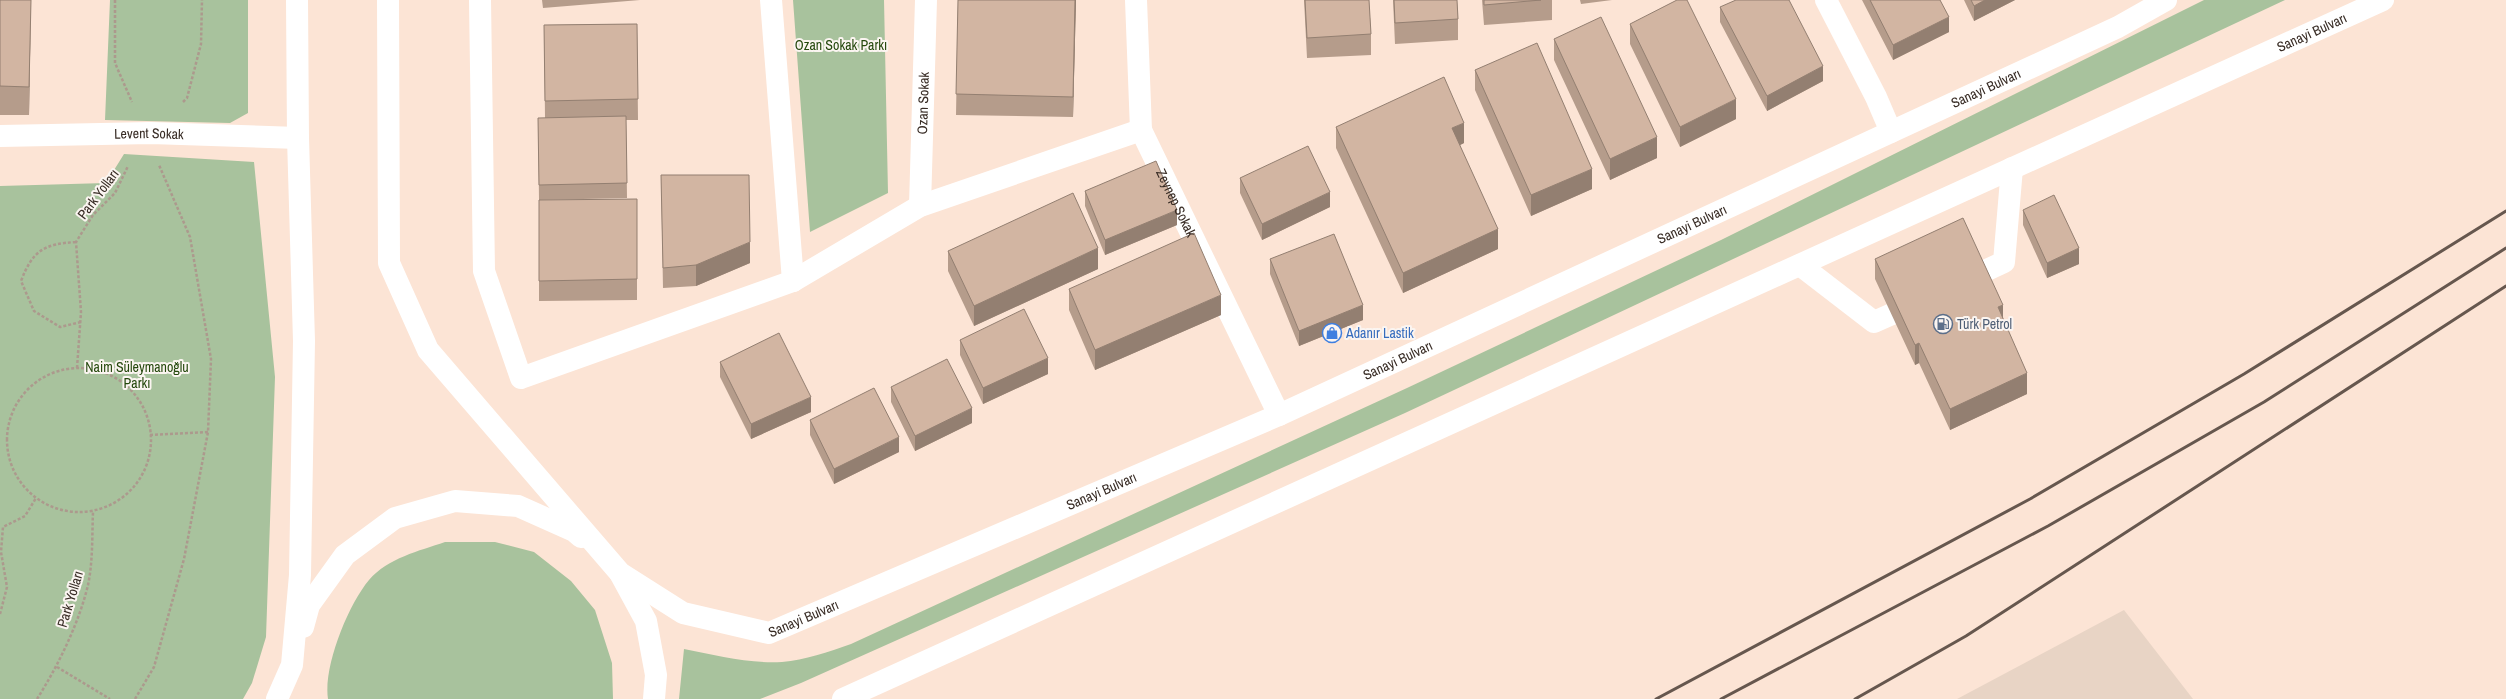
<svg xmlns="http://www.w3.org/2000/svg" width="2506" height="699" font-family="'Archivo Narrow',sans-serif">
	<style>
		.industrial { fill: #e8d4c5 }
		.green { fill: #a8c29d }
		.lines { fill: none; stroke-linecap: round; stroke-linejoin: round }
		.path { stroke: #ac998d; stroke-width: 2.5; stroke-dasharray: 3 2; stroke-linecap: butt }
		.minor { stroke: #fff; stroke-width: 22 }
		.major { stroke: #fff; stroke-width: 22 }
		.rail { stroke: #66574e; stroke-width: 3 }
		.wall { fill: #b59c8b }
		.shaded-wall { fill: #937f71 }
		.building { fill: #d2b5a2; stroke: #937f71 }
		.labels { text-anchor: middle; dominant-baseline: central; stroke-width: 4; stroke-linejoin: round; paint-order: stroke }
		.street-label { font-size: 14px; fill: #382c25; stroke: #fbf5f1 }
		.park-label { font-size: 14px; fill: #24480c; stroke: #fbf5f1 }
		.service-label { font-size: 14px; fill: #4e5e75; stroke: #fbf5f1; text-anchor: start }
		.shop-label { font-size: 14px; fill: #366cbe; stroke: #fbf5f1; text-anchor: start }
	</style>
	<rect width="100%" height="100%" fill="#fce4d5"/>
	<path class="industrial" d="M2124,610l69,89h-236z"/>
	<path class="green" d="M110,0h138v113l-18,10 -125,-3z
		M793,0h91l4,193 -78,39z
		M2204,0h81l-880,413 -604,270 -41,16h-81l5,-50c32,6 65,15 98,13 23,-2 46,-10 69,-18l556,-256 314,-148z
		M124,154l130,8 21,215 -9,260 -14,46 -9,16h-243v-513l106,-3z
		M445,542h50l39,10 37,29 24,29 17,53 1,36h-285c-5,-32 20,-94 41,-119 19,-22 50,-29 76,-38z"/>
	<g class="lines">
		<path class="path" d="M115,0v63l17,39
			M183,102l4,-4 14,-54 1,-44
			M76,242c-32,2 -43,8 -55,39l13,30 26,16 21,-5
			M77,368l4,-56 -5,-70 17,-27 22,-22 13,-27
			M7 440a72 72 0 1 1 144 0a72 72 0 1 1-144 0Z
			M150,435l58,-3
			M0,614l7,-27 -6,-35 2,-25 22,-11 11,-18
			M57,667l53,32
			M37,699c21,-33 42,-76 51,-114 5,-24 4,-49 5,-73
			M135,699l19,-32 30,-108 24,-127 3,-73 -21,-122 -31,-72"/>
		<g class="minor">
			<path d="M480,0l4,271 37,107 272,-97 127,-75 221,-76"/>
			<path d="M771,0l22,281"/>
			<path id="s1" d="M1136,0l5,130 138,285"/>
			<path d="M1826,0l50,97 15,35"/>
			<path id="s2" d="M0,136l151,-3 147,5"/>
			<path id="s3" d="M920,206l6,-206"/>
			<path d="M1800,265l74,57 45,-20"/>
			<path d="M1961,282l43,-20 8,-94"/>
		</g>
		<g class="major">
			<path id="s4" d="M388,0l1,263 39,87 192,223 63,40 86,20 510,-218 839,-388 48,-27"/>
			<path d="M621,575l25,46 10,54 -2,24"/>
			<path d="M303,627l6,-22 36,-50 50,-37 60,-17 63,5 56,25 7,6"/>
			<path d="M277,699l15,-34 8,-90 4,-234 -6,-203 -1,-138"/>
			<path id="s5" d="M843,699l1540,-699"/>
		</g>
		<path class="rail" d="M1656,699l374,-200 214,-125 262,-163
			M1721,699l327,-173 216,-124 242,-154
			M1855,699l111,-63 540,-350"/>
	</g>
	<path class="wall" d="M0,0h31l-2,115h-29z
		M542,0h98l-97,8z
		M958,0h118l-3,117 -117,-2z
		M1304,0h65l2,34v21l-64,3z
		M1393,0h64l1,19v21l-63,4z
		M1482,0h70v20l-68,5z
		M1580,0h32l-31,4z
		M1862,0h78l9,32 -56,28z
		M1964,0h51l-41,21z
		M1720,7l103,74 -56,30 -47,-89z
		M637,24l1,96h-12l1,78 -88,2 -1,-82h7l-1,-93z
		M1630,24l106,95 -56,28 -50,-103z
		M1554,39l103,119 -47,22 -56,-120z
		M1475,70l117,119 -61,27 -56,-126z
		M1336,127l128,16 -4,2 38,104 -95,44 -67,-145z
		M661,175l89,88 -54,23 -33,2z
		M1240,178l90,29 -68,33 -22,-47z
		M1085,191l92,34 -72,30 -20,-49z
		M637,199v101l-98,1v-101z
		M2023,210l56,54 -32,14 -24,-53z
		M948,251l150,18 -124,57 -26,-55z
		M1270,259l93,61 -64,26 -29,-72z
		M1875,259l128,60 24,75 -77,36 -31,-67 -4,2 -40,-86z
		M1069,289l152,26 -126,55 -26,-60z
		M960,340l88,34 -65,30 -23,-49z
		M720,362l91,50 -60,27 -31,-62z
		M891,387l81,36 -57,28 -24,-49z
		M810,420l89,32 -65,32 -24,-49z"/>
	<path class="shaded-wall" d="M31,0l-2,115v-28z
		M1075,0h1l-3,117v-20z
		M1985,0h30l-41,21v-15z
		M1949,17v15l-56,28v-15z
		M1823,66v15l-56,30v-15z
		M1736,99v20l-56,28v-20z
		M1464,123v20l-12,6v-21z
		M1657,137v21l-47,22v-21z
		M1592,169v20l-61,27v-21z
		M1330,192v15l-68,33v-16z
		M1177,210v15l-72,30v-15z
		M1498,229v20l-95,44v-20z
		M750,242v21l-54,23v-21z
		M1098,248v21l-124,57v-20z
		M2079,248v16l-32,14v-15z
		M1221,295v20l-126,55v-20z
		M1363,305v15l-64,26v-15z
		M2003,305v20l-5,-18z
		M1919,343v20l-4,2v-20z
		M1048,358v16l-65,30v-16z
		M2027,373v21l-77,36v-21z
		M811,397v15l-60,27v-15z
		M972,408v15l-57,28v-15z
		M899,437v15l-65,32v-15z"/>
	<path class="building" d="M0,0h31l-2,87 -29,-1z
		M958,0h117l-2,97 -117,-3z
		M1305,0h64l2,34 -64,4z
		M1394,0h63l1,19 -63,4z
		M1484,0h57l-57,5z
		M1677,0h10l49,99 -56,28 -50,-103z
		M1736,0h53l34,66 -56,30 -47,-89z
		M1870,0h70l9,17 -56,28z
		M1971,0h14l-11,6z
		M1601,17l56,120 -47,22 -56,-120z
		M637,24l1,75 -93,2 -1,-76z
		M1537,43l55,126 -61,26 -56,-125z
		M1444,77l20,46 -12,5 46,101 -95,44 -67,-146z
		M626,116l1,67 -88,2 -1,-67z
		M1308,146l22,46 -68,32 -22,-46z
		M1156,161l21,49 -72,30 -20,-49z
		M661,175h88l1,67 -54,23 -33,3z
		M1073,193l25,55 -124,58 -26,-55z
		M2054,195l25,53 -32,15 -24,-53z
		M637,199v80l-98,2v-81z
		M1963,218l40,87 -5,2 29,66 -77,36 -31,-66 -4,2 -40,-86z
		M1194,233l27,62 -126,55 -26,-61z
		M1334,234l29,71 -64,26 -29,-72z
		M1024,309l24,49 -65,30 -23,-48z
		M779,333l32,64 -60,27 -31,-62z
		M947,359l25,49 -57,28 -24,-49z
		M874,388l25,49 -65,32 -24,-49z"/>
	<defs>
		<g id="fuel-ring" transform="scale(1)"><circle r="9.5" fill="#fbf5f1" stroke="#5c6f8a" stroke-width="1.5"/><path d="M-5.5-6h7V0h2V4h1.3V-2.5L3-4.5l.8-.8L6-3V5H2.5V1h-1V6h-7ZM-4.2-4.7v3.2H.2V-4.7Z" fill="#5c6f8a"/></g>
		<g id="shop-ring" transform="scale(1)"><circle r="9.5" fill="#fbf5f1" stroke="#3f7fe0" stroke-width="1.5"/><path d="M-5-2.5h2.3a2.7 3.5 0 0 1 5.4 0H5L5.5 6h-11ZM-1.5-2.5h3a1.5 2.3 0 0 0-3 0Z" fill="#3f7fe0"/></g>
	</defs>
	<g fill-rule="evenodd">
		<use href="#fuel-ring" x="1943" y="324"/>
		<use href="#shop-ring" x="1332" y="333"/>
	</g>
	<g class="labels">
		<g class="street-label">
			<text stroke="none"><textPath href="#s5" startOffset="1613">Sanayi Bulvarı</textPath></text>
			<text stroke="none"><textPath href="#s4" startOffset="2149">Sanayi Bulvarı</textPath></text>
			<text stroke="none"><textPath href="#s3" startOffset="103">Ozan Sokak</textPath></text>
			<text stroke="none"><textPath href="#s2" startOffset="149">Levent Sokak</textPath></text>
			<text transform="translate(98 194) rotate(-53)">Park Yolları</text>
			<text stroke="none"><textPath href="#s1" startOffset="211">Zeynep Sokak</textPath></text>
			<text stroke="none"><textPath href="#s4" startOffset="1825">Sanayi Bulvarı</textPath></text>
			<text stroke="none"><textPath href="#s4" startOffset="1501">Sanayi Bulvarı</textPath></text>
			<text stroke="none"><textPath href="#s4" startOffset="1177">Sanayi Bulvarı</textPath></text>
			<text transform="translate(70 599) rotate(-73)">Park Yolları</text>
			<text stroke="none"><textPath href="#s4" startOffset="853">Sanayi Bulvarı</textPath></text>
		</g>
		<g class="park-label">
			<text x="841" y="45">Ozan Sokak Parkı</text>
			<text x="137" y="367">Naim Süleymanoğlu<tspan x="137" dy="16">Parkı</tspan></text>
		</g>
		<g class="service-label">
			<text x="1957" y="324">Türk Petrol</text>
		</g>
		<g class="shop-label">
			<text x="1346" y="333">Adanır Lastik</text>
		</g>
	</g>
</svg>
